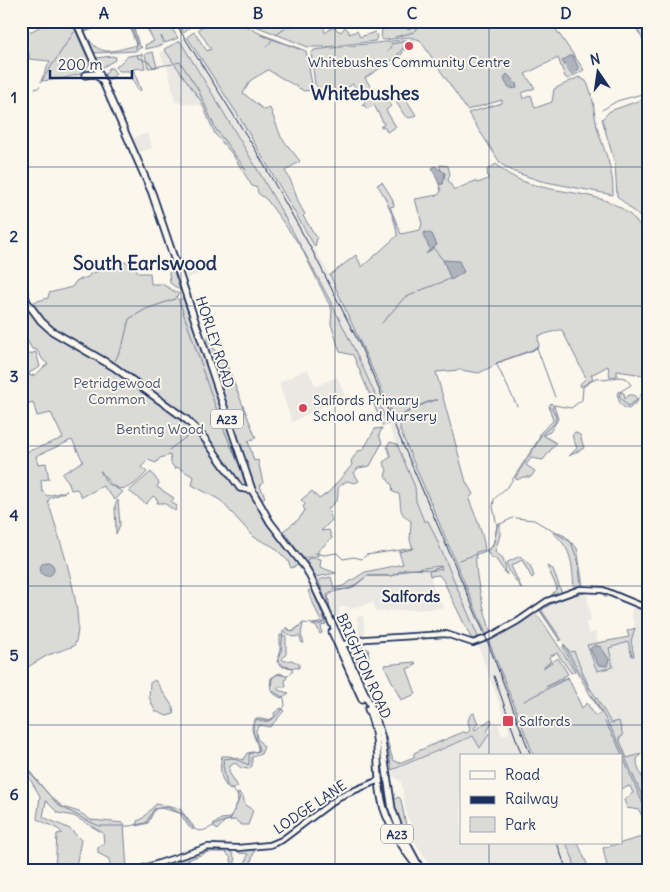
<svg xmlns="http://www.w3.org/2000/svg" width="670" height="892" font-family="Delius,sans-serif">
<rect width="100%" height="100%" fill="#fbf7ec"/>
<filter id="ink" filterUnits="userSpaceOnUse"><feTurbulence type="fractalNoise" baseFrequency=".02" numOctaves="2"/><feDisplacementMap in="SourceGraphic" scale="10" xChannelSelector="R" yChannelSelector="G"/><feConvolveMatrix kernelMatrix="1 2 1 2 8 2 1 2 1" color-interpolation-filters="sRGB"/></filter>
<g filter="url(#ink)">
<!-- built -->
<g fill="#eae8e2">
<path d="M 187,37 L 238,115 L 329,274 L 393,413 L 525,729 L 534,756 L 461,756 L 461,843 L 566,843 L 573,859 L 575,871 L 435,871 L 414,841 L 413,827 L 407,817 L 401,782 L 393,776 L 393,771 L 474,736 L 480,748 L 495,722 L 498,724 L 502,735 L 508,734 L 509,730 L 478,645 L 480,642 L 433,531 L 428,521 L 424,521 L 416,501 L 415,487 L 370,383 L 333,305 L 289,223 L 180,41 Z"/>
<path d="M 166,50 L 185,76 L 204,106 L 175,102 L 167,65 L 164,65 L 160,52 Z"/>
<path d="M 148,133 L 152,148 L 139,152 L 132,138 Z"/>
<path d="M 190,260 L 201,273 L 187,278 L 181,262 Z"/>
<path d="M 307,369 L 316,386 L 337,377 L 345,395 L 292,422 L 279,383 Z"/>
<path d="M 406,570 L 429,571 L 434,591 L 444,608 L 376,612 L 373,602 L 350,609 L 346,606 L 339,608 L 339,619 L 335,621 L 332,615 L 331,595 L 351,589 L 367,576 Z"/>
<path d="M 576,595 L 587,595 L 591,621 L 586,623 L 589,634 L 595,632 L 598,642 L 629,637 L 627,631 L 635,628 L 631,612 L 634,606 L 645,613 L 644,619 L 649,623 L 649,752 L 627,758 L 621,741 L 601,703 L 589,687 L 576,654 L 574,651 L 570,653 L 542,611 L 550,604 Z"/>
<path d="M 363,616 L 365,636 L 359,636 L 357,617 Z"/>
</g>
<!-- green -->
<g fill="#dadad7" stroke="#7a849a">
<path d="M 50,21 L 71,21 L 90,63 L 84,73 L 61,79 L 41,81 L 50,61 L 29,59 L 29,53 L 23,53 L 21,50 L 21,30 L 28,33 Z"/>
<path d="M 78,21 L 114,21 L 85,32 C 97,58 112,52 136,45 L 128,21 L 132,21 L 139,46 L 142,47 L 135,51 L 95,53 L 91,48 Z"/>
<path d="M 143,21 L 167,21 L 178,38 L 165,43 L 161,36 L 163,45 L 146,49 L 145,45 L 154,41 Z"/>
<path d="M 177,21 L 202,21 L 194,26 L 192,25 L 184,33 Z"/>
<path d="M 213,21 L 228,21 L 230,24 L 238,22 L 261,34 L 306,51 L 313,90 L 304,91 L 268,70 L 251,80 L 243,93 L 264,110 L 270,108 L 281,137 L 300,161 L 285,171 C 295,184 295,200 305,214 L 303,216 L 317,238 L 315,247 L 238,115 L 187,37 L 194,32 L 207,51 L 211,49 L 198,29 Z"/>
<path d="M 243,21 L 283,21 L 288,28 L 296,21 L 319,21 L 317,23 L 320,26 L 323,24 L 325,33 L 333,27 L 341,32 L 345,27 L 349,31 L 349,34 L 357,31 L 360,37 L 375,32 L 377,38 L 375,41 L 326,47 L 308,47 Z"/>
<path d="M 420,21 L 550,21 L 584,70 L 568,79 L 565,77 L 558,58 L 525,74 L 535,88 L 522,93 L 523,99 L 531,95 L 535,108 L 552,102 L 554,89 L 579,77 L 586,81 C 595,98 593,110 597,127 C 604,152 614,168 613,195 L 541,181 L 514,172 L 501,164 L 468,113 L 502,103 L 502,100 L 467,110 L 420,40 L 409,37 L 384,40 L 381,39 L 382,29 L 406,26 L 408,30 Z"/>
<path d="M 632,21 L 649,21 L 649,50 Z"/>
<path d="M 402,40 L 412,40 L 414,43 L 409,42 L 402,54 L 365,78 L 377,96 L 381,94 L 385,103 L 388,101 L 391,106 L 386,110 L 396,127 L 387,132 L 384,127 L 380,127 L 384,124 L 374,105 L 367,109 L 364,105 L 362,106 L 365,102 L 353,84 L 345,89 L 347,92 L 339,98 L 336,94 L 326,99 L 315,84 L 311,54 L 314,50 Z"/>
<path d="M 180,41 C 256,165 331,289 388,424 L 383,426 L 353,355 L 340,352 L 331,324 L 332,310 L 301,247 L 267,200 L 258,193 L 257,188 L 252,186 L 233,155 L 215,134 L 201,101 L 164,49 Z"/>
<path d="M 153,52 L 157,67 L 148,68 L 145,54 Z"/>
<path d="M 142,54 L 145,68 L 133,69 L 141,90 L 138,91 L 129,71 L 119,71 L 116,67 L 128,56 Z"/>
<path d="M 112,56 L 116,57 L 115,60 L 101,68 L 96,58 Z"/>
<path d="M 109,68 L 112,68 L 116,74 L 106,83 L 115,101 L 103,78 Z"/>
<path d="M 404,96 L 416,115 L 410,118 L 405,116 L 396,102 Z"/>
<path d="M 649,97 L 649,226 L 644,218 L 641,218 L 617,196 L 615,164 L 602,119 L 610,111 Z"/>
<path d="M 496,164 C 540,208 620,173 649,242 L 649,376 L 617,371 L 617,376 L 610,377 L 608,366 L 591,375 L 593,379 L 581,387 L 580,384 L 586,378 L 562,330 L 559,330 L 538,336 L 539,347 L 534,348 L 534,350 L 505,360 L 479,373 L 460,370 L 436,372 L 466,482 L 473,494 L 469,499 C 475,516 483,531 485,550 L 476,552 C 474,579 484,607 491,634 L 487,636 L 400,430 L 400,424 L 404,422 L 401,417 L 403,415 C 411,410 431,400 438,400 C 432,398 405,412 399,417 L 403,421 L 397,424 L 330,275 L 356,255 L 362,267 L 397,236 C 398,226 384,192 377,185 L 382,182 L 392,198 L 394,206 L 390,207 L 401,234 L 420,230 L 422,224 L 415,199 L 438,195 L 441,191 L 439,184 L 443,184 L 440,165 L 448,166 L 450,174 L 448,180 L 454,190 L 475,181 L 478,183 L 488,179 L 487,170 Z"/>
<path d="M 138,260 L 135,265 L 138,273 L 150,273 L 151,284 L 162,284 L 179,294 L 176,297 L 179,300 L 183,298 L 198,339 L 208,337 L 220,361 L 226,363 L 256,438 L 248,441 L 254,461 L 258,460 L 263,483 L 260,486 L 265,497 L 256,504 L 274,534 L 299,565 L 291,568 L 288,561 L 274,547 L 254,537 L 220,500 L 192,485 L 194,477 L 177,467 L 175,469 L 171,463 L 170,455 L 160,458 L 156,463 L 148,460 L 141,467 L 147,472 C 132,488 118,500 101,471 L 100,471 L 107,483 L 123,492 L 115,500 L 103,486 L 82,497 L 77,489 L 71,490 L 68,481 L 62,474 L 83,461 L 72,440 L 36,456 L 38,464 L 46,463 L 49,479 L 41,480 L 42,491 L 47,496 L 67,491 L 50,498 L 48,501 C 57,533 89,619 74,646 L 48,655 L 21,671 L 21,454 L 63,438 L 51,413 L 37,416 L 33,402 L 21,406 L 21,357 L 36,352 L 40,367 L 29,373 L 30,376 C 39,375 42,367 48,364 L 43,360 L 37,350 L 32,349 L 21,330 L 21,306 L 48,298 L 49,293 L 72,287 L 76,281 L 88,277 L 90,274 L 121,263 Z"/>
<path d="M 173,267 L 181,291 L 170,283 L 169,273 Z"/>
<path d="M 619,391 L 624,393 L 625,399 L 629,395 L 634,395 L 638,401 L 629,409 L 625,408 L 620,404 L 617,393 Z"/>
<path d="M 551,403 L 554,406 L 558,419 L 550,432 L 543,435 L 556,443 L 543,460 L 531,458 L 526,465 L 535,471 L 531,477 L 523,477 L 517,480 L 515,478 L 538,442 L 540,433 L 553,421 L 549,406 Z"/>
<path d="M 382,428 L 379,435 L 382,443 L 370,466 L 358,468 L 354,473 L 359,481 L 355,483 L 347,481 C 334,489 340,488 337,500 L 328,509 L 332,520 L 321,531 L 329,530 L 332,538 L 318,551 L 318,556 L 303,558 L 283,531 L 299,519 L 305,510 L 303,507 L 305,504 L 301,500 L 312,491 L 319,499 L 329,492 L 352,465 L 351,461 L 358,451 L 363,450 L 375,429 Z"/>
<path d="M 575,432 L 580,435 L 584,448 L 569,456 L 577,448 L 572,436 Z"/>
<path d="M 390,442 L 397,444 L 415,487 L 416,501 L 424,521 L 428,521 L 433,531 L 479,639 L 471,638 L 443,580 L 439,575 L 430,576 L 429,571 L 442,569 L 441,566 L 406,570 L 392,576 L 367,576 L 351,589 L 334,590 L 327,595 L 330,611 L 318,580 L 331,577 L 334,588 L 343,586 L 365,572 L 403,564 L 399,552 L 413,549 L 410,540 L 411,521 C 397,513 402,506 399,494 L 393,492 L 392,485 L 385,476 L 387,470 L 383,462 L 391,457 L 387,446 Z"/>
<path d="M 151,472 L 159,483 L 157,487 L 174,498 L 171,502 L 177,506 L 175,511 L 164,503 L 157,503 L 158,500 L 153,496 L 146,504 L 129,491 Z"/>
<path d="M 118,500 L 120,525 L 116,534 L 115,505 Z"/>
<path d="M 498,524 L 500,524 L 500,535 L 495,552 L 503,558 L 507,575 L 495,558 L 491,558 L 487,551 L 493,546 Z"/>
<path d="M 556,532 L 565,536 L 577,548 L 583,586 L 574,588 C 572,566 573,549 553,533 Z"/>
<path d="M 520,556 L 530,565 L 534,576 L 532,578 L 522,560 L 511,566 L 522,589 L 510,573 L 506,563 Z"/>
<path d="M 311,558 L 321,559 L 320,567 L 336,573 L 316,577 L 306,560 Z"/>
<path d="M 547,566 L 553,569 L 561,591 L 564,592 L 550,597 L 557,588 Z"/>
<path d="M 312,588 L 326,624 L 321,626 L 322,633 L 320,634 L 317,627 L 312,625 L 322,624 L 308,591 Z"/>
<path d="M 578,591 L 605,592 L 606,598 L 601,592 C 583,591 559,598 543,609 L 542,611 L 562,640 L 560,641 L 539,608 L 548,602 Z"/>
<path d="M 534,612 L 542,621 L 575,671 L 571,673 L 557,653 L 549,657 L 551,661 L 543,668 L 558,658 L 568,674 L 546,687 L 568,677 L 582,708 L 587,703 L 595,716 L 601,713 L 563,648 L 564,644 L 570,652 L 574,651 L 589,687 L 597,698 L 611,723 L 619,721 L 623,736 L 619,738 L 627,758 L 641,754 L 637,759 C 637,769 641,773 644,782 C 648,798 649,813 649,830 L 639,810 L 627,808 L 624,800 L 633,793 L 630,786 L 621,789 L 621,756 L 534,756 L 488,639 Z"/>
<path d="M 303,623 L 301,635 L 304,643 L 302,643 L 299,636 L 293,637 L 284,632 L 287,629 L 293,632 Z"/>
<path d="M 635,628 L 631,641 L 634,656 L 632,656 L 628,642 L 609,648 L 613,667 L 597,671 L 587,645 L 629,637 L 627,631 Z"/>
<path d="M 280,635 L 286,636 L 286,654 L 282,659 L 284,661 L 292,660 L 299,664 L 299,668 L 283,667 L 277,662 L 280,652 Z"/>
<path d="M 362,642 L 362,647 L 368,649 L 369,656 L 355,661 L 349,645 Z"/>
<path d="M 415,662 L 416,665 L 407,669 L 416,694 L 401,700 L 384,665 Z"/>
<path d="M 280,673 L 287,677 L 285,681 L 286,687 L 278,687 L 278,690 L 289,693 L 281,698 C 271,693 269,689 271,678 Z"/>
<path d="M 155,680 L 173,707 L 174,714 L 167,716 L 155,711 L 149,697 L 150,683 Z"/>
<path d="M 281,708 L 284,711 L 270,727 L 259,725 L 256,730 L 257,738 L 264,747 L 261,754 L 252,757 L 252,766 L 249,769 L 241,768 L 235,763 L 230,766 L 229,772 L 238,787 L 230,790 C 220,782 219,768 222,756 L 229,756 L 243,760 L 247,753 L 258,751 C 258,738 246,730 256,718 C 265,719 267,723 275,716 L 274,713 Z"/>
<path d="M 474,713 L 478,724 L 474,728 L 475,730 L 491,719 L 492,722 L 487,732 L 489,734 L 480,748 L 473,736 L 392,770 L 386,737 L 393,760 L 399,763 L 414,757 L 414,753 L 418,751 L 463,732 L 467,733 L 470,730 L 468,721 L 470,715 Z"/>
<path d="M 21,761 L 49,795 L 63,807 L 79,812 L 91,820 L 124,823 L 127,871 L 111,871 L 109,859 L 98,853 L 98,847 L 104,844 L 103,833 L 74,816 L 58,813 L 46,801 L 43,817 L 70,829 L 81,840 L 77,861 L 73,869 L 55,871 L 57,834 L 62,833 L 58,829 L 37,819 L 40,796 L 25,771 L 21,769 Z"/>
<path d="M 239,793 L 243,797 L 245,805 L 253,810 L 248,825 L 242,825 L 235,820 L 225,821 L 217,830 L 213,825 L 221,819 L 230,818 L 238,802 L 237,794 Z"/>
<path d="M 399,797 L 401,800 L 409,841 L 397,816 L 394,799 Z"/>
<path d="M 156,804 L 180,809 L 194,827 L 193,830 L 188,826 L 180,813 L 161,808 L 155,809 L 148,823 L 137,826 L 137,821 L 142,819 Z"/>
<path d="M 649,835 L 649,871 L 608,871 L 603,848 Z"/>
<path d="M 566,843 L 578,843 L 590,871 L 575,871 L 573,859 Z"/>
<path d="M 208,849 L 230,849 L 235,859 L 235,871 L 231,871 L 233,866 L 230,857 L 225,852 L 208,852 L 178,864 L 177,859 Z"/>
<path d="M 255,849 L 248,871 L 243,871 L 248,854 L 239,853 L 239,850 Z"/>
</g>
<!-- water -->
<g fill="#afb3bb" stroke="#747e96">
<path d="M 570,56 L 573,56 L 579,69 L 573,74 L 571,74 L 562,61 Z"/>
<path d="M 507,74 L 516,83 L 517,88 C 509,90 506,85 504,78 Z"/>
<path d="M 435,166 L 445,173 L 443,184 L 439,184 L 432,168 Z"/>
<path d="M 425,232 L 432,234 L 437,245 L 426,254 L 430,249 L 423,235 Z"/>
<path d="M 443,260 L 459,261 L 464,272 L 451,280 Z"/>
<circle cx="47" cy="569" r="7"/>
<path d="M 595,645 L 601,647 L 609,659 L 607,666 L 598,665 L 590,649 Z"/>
</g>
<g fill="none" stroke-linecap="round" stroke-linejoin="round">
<!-- stream -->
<g stroke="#747e96" stroke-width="1">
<path d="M 130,21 L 137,44 L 136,49"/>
<path d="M 83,26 L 87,31 L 111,21"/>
<path d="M 261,35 L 299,49"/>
<path d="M 276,35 L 286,28"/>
<path d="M 395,37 L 414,32 L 423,21"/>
<path d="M 391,44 L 408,41 L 397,56"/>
<path d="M 266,47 L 272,40"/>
<path d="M 388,51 L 391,46"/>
<path d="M 137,55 L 138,58 L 149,62 L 153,67 L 173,64"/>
<path d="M 176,63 L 180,62 L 198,89 L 215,128 L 246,170"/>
<path d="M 41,82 L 74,32"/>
<path d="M 35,89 L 40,87"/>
<path d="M 21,93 L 29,91"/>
<path d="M 602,110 L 617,101 L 649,92"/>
<path d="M 434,249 L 443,260"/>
<path d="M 419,291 L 450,279"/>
<path d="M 179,301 L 194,343"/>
<path d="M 382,323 L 404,298 L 416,293"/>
<path d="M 67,337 L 112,362 L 186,416"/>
<path d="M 194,344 L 202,366"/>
<path d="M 115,361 L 123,344 L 129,319 L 146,309 L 175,299"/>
<path d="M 202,369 L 219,416"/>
<path d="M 517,406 L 496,363 L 537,348 L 555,397"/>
<path d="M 219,418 L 242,472"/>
<path d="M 191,420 L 199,428"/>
<path d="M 169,450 L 194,431"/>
<path d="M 242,474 L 245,484"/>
<path d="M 516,518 L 534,520 L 571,542 L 578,561 L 581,585"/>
<path d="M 498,525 L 513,518"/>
<path d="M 315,553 L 324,555 L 337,553 L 343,559 L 354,557 L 362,559 L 366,555 L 414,548"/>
<path d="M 459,560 L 486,551 L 493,545 L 497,526 L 493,507 L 494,499 L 509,485 L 542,434 L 555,423 L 556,417 L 552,408 L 554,405 L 571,408 L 582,400 L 583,387 L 597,377 L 604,380 L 619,377 L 626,378 L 631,385 L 621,391 L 619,396 L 628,406 L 636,401 L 644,391 L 649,390"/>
<path d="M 540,611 L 560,640"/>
<path d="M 331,613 L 328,596 L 334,592 L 351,588 L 367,576 L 391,576 L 405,569 L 431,570 L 441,567"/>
<path d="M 21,624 C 25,610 23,598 23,583 L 26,582 L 23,574"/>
<path d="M 21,630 L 24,646 L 21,652"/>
<path d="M 564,645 L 590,690"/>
<path d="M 592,695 L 618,741 L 649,812"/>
<path d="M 524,701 L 568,678"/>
<path d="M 605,722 L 616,741 L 649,818"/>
<path d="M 21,763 L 58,805 L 84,819 L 99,826 L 129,826 L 146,823 L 154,809 L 167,807 L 184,815 C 199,846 210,822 230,820 L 240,797 L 227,785 L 223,766 L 224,759 L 232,758 L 249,765 L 249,754 L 259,751 C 259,739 247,731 257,719 C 271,726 276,715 285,706 L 284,698 L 271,690 L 272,678 L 277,674 L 288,676 L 293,671 L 291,667 L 284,666 L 278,661 L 281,652 L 283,631 L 287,627 L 292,632 L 303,623 L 313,624 L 325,622"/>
</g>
<!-- tertiary casing -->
<g stroke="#1b2f5e" stroke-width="8">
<g id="tertiary">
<path d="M 341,645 L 366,639 L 446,634 L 473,643 L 489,637 L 518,621 L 547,601 L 580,589 L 603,590 L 649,609"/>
<path d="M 135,871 L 208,847 L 238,848 L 270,845 L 282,840 L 339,797 L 379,780"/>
</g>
</g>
<!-- primary casing -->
<g stroke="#1b2f5e" stroke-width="9">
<g id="primary">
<path d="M 76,21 L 152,193 L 252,490 L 270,522 L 307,570 L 374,713 L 381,735 L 392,809 L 401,833 L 421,870"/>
<path d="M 85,75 L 94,74 L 100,78"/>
<path d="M 21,283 L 27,302 L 41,321 L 52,331 L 114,367 L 187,420 L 205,439 L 240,488 L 252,490"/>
<path d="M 332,632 L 362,699"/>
<path d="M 368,709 C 382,740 375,770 382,801 C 385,819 405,853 417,866"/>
</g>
</g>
<!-- tertiary -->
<use href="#tertiary" stroke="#fbf7ec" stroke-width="4.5"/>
<!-- primary -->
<use href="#primary" stroke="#fbf7ec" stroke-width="5.5"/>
<!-- rail -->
<g stroke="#1b2f5e" stroke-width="1">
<path d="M 174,21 L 255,149 L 313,252 L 359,343 L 485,635 L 531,756"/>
<path d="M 494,676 L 522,756"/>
<path d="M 557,843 L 567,871"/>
</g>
</g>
</g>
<!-- grid -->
<path fill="none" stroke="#1b2f5e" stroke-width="1" stroke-opacity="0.55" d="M 181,21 L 181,871M 335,21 L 335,871M 489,21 L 489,756M 21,167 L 649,167M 21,306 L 649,306M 21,446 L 649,446M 21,586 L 649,586M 21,725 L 649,725M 489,843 L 489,871"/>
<!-- markers -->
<g fill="#d1495b" stroke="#fbf7ec" stroke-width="2">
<circle cx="409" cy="46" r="5"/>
<circle cx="303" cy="408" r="5"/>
<rect x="502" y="715" width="12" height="12" rx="2.5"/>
</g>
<g text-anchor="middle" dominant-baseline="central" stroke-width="4" stroke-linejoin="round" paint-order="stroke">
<!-- shield labels -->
<g fill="#fbf7ec" stroke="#5e6b89" stroke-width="1">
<rect x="211" y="409.5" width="32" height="19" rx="4"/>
<rect x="381" y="824.5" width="32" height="19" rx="4"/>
</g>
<g font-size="12" font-weight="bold" fill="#1b2f5e">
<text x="227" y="419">A23</text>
<text x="397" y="834">A23</text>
</g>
<!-- poi labels -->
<g font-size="14" fill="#1b2f5e" stroke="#fbf7ec" text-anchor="start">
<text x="409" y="62" text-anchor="middle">Whitebushes Community Centre</text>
<text x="313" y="400">Salfords Primary<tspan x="313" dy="16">School and Nursery</tspan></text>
<text x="519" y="721">Salfords</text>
</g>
<!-- street labels -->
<g font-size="14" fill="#1b2f5e" stroke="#fbf7ec">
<text transform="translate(215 342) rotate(72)">HORLEY ROAD</text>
<text transform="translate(364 666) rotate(66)">BRIGHTON ROAD</text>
<text transform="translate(310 807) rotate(-34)">LODGE LANE</text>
</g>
<!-- park labels -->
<g font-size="14" fill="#415176" stroke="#fbf7ec">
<text x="117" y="383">Petridgewood<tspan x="117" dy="16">Common</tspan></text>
<text x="160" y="429">Benting Wood</text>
</g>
<!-- quarter labels -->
<g font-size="16" font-weight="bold" fill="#1b2f5e" stroke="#fbf7ec">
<text x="411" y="596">Salfords</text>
</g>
<!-- district labels -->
<g font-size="19" font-weight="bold" fill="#1b2f5e" stroke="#fbf7ec">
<text x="365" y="93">Whitebushes</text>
<text x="145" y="263">South Earlswood</text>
</g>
</g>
<!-- margin -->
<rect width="670" height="892" fill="none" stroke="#fbf7ec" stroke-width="55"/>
<!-- legend -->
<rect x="460" y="754" width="162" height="90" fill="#fbf7ec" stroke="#a1a7b3"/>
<rect x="470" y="771" width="25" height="8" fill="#fbf7ec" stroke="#a1a7b3"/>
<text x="505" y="780" font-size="15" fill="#1b2f5e">Road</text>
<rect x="470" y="796" width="25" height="8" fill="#1b2f5e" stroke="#a1a7b3"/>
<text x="505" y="804" font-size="15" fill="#1b2f5e">Railway</text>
<rect x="470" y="817" width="25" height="15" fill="#dadad7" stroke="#a1a7b3"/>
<text x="505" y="830" font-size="15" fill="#1b2f5e">Park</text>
<!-- north arrow -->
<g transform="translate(598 72) rotate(347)" stroke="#fbf7ec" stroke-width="4" paint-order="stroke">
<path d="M0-4L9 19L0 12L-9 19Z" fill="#1b2f5e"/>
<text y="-8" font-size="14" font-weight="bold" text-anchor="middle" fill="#1b2f5e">N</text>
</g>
<!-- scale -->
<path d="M50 70v8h82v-8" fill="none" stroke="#1b2f5e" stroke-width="2.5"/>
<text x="58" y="70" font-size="15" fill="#1b2f5e" stroke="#fbf7ec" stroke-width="4" paint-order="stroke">200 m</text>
<rect x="28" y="28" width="614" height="836" fill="none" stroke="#1b2f5e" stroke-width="2"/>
<g font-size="16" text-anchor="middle" font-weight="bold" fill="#1b2f5e">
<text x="104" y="19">A</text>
<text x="258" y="19">B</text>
<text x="412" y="19">C</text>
<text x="566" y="19">D</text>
<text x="14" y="103">1</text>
<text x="14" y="242">2</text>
<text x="14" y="382">3</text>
<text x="14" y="521">4</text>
<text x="14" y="661">5</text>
<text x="14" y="800">6</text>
</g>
</svg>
